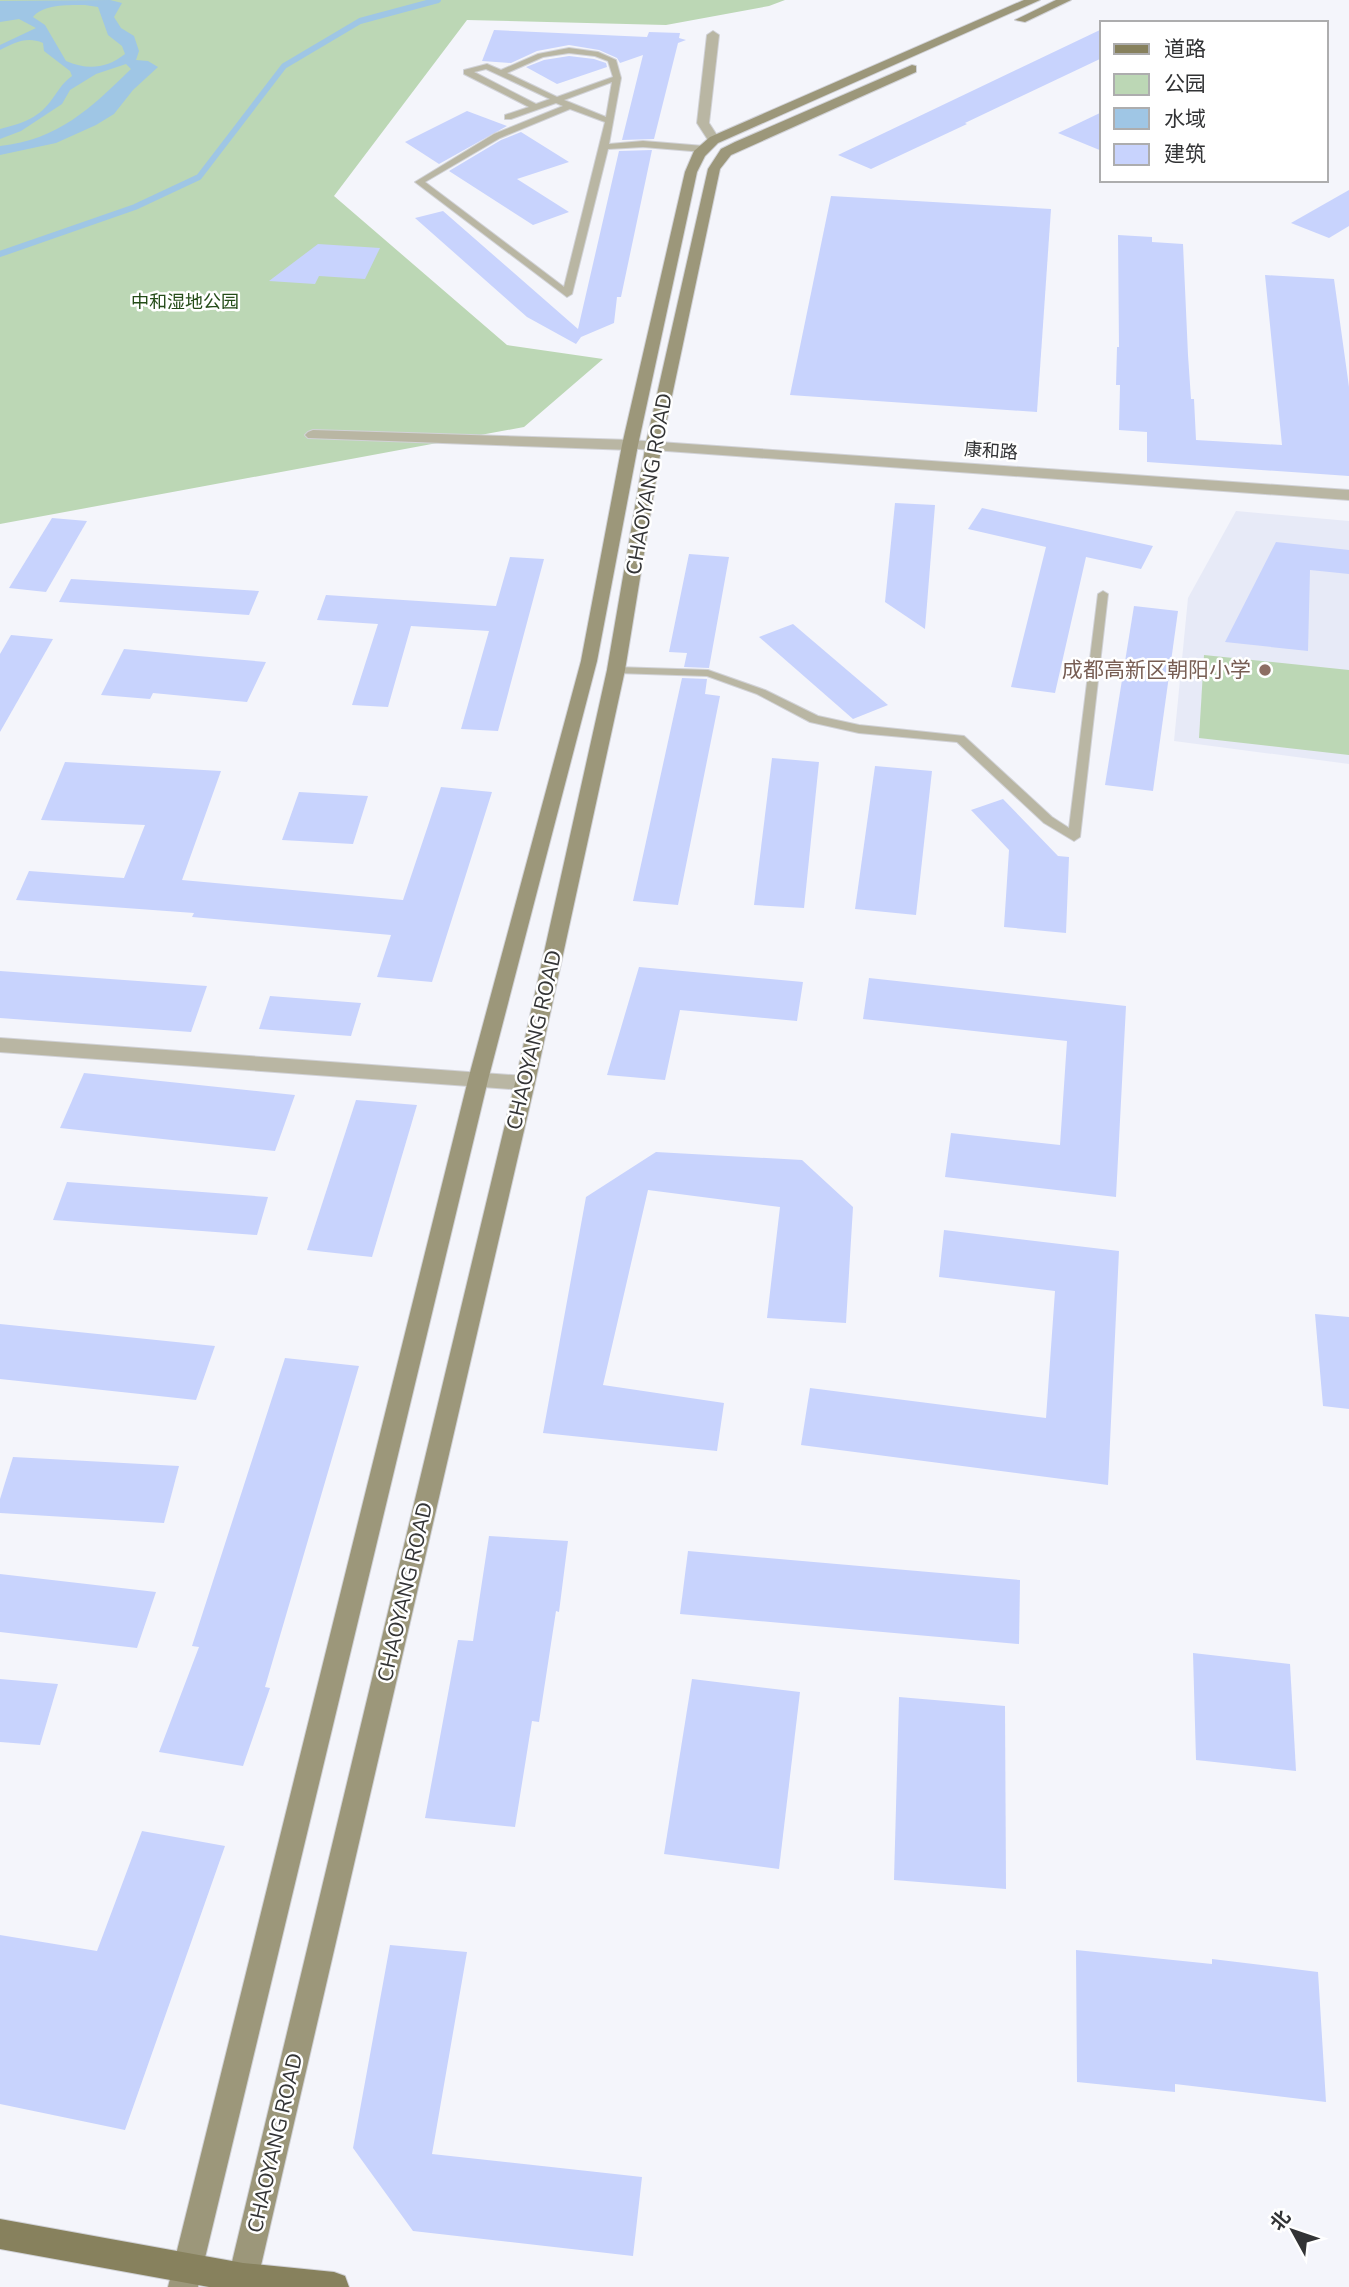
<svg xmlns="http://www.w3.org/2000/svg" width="1349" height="2287" font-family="'Nunito Sans','Noto Sans SC',sans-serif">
<rect width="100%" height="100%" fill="#f4f5fb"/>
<!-- built -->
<path fill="#e7eaf7" d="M 1236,511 L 1349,521 L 1349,764 L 1174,741 L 1188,598 Z"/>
<!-- green -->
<g fill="#bcd7b5">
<path d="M 0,0 L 785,0 L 769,6 L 666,25 L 467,20 L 334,196 L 507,345 L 603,359 L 524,427 L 0,524 Z"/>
<path d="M 1204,655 L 1349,670 L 1349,755 L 1199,738 Z"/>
</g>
<!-- water -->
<path fill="#9fc6e5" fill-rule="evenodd" d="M 110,0 L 122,3 L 114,17 L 121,28 L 134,36 L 139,51 L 136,60 L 148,61 L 158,67 L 133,90 L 114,114 L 96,125 L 56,143 L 0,155 L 0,146 C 58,140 91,108 131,69 L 126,64 L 96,74 L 70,90 L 62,104 L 21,131 L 0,139 L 0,129 C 20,124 37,119 50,102 C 58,92 61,84 72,76 L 70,71 L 44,51 L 43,43 C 26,36 15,43 0,50 L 0,45 L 36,28 L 19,19 L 0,22 L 0,1 ZM 85,5 L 98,7 L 108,35 L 122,46 L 125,54 C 106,69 87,70 66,61 L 45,25 L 33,17 C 43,4 69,5 85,5 Z"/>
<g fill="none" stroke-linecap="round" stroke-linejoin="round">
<!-- stream -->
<path stroke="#9fc6e5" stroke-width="6" d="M 0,254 L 135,207 L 199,177 L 284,66 L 360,21 L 438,0"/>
</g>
<!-- building -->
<g fill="#c8d3fd">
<path d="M 1102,29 L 1102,58 L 965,123 L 967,124 L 871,169 L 838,155 Z"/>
<path d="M 494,30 L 647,37 L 649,32 L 680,33 L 679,38 L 686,40 L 678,43 L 654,139 L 622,140 L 643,55 L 620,63 L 617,58 L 599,50 L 569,45 L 537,51 L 511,63 L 482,61 Z"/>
<path d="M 569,56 L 594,59 L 606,63 L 607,67 L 557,84 L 526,67 L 544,60 Z"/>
<path d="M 467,111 L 507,126 L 439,164 L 405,142 Z"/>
<path d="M 1102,112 L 1102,151 L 1058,133 Z"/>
<path d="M 521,132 L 569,162 L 517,179 L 569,212 L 533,225 L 449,171 L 501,140 Z"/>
<path d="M 652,150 L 621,297 L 617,297 L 614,323 L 581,337 L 576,344 L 527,317 L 415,218 L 443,211 L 578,329 L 619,151 Z"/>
<path d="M 1349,190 L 1349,226 L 1329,238 L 1291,223 Z"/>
<path d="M 831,196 L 1051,209 L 1037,412 L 790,395 Z"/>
<path d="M 1118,235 L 1152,237 L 1152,242 L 1183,244 L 1188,355 L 1191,399 L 1194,399 L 1196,440 L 1282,445 L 1265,275 L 1334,279 L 1349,387 L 1349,476 L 1147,462 L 1147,432 L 1119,430 L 1120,385 L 1116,385 L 1117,347 L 1119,347 Z"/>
<path d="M 318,244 L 380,248 L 365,279 L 319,276 L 315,284 L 269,281 Z"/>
<path d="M 895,503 L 935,505 L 925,629 L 885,602 Z"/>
<path d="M 982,508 L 1153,546 L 1141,569 L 1086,557 L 1055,693 L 1011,687 L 1046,547 L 968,529 Z"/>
<path d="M 52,518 L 87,521 L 46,592 L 9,588 Z"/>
<path d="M 1276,542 L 1349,550 L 1349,574 L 1310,570 L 1308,651 L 1225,642 Z"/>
<path d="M 689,554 L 729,557 L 709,668 L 684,667 L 687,653 L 669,652 Z"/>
<path d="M 510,557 L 544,559 L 498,731 L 461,729 L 489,631 L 411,626 L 388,707 L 352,705 L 378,624 L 317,620 L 326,595 L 496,606 Z"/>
<path d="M 71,579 L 259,591 L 249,615 L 59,602 Z"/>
<path d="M 1134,606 L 1178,611 L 1153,791 L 1105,785 Z"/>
<path d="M 793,624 L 888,705 L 853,719 L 759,637 Z"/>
<path d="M 11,635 L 53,639 L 0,732 L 0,654 Z"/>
<path d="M 124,649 L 198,656 L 266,662 L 247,702 L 153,693 L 150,699 L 101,695 Z"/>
<path d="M 682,678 L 707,679 L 705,694 L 720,696 L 678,905 L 633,901 Z"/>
<path d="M 772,758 L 819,762 L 804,908 L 754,905 Z"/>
<path d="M 65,762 L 221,771 L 182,880 L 403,900 L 441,787 L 492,792 L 432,982 L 377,977 L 391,935 L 192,917 L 194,913 L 16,900 L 29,871 L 124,878 L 145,825 L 41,820 Z"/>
<path d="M 875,766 L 932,771 L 916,915 L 855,909 Z"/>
<path d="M 299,792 L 368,796 L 353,844 L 282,840 Z"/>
<path d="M 1003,799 L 1058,856 L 1069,857 L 1066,933 L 1004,927 L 1009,850 L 971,810 Z"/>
<path d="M 639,967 L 803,982 L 797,1021 L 680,1010 L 665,1080 L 607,1075 Z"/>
<path d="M 0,971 L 207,986 L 191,1032 L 0,1018 Z"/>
<path d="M 869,978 L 1126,1006 L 1116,1197 L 945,1177 L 951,1133 L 1060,1145 L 1067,1041 L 863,1019 Z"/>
<path d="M 270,996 L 361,1003 L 351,1036 L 259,1029 Z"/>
<path d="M 84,1073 L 295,1095 L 275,1151 L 60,1128 Z"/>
<path d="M 356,1100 L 417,1105 L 372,1257 L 307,1250 Z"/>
<path d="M 656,1152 L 802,1160 L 853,1207 L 846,1323 L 767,1318 L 780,1207 L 648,1190 L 603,1385 L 724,1403 L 717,1451 L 543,1433 L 586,1197 Z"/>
<path d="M 67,1182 L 268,1197 L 257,1235 L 53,1220 Z"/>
<path d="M 944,1230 L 1119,1251 L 1108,1485 L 801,1445 L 810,1388 L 1046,1418 L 1055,1291 L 939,1277 Z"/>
<path d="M 1315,1314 L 1349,1317 L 1349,1409 L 1323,1406 Z"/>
<path d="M 0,1324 L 215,1346 L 196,1400 L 0,1379 Z"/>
<path d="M 285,1358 L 359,1366 L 265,1687 L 270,1688 L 243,1766 L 159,1752 L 199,1647 L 192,1646 Z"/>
<path d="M 13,1457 L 179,1466 L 164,1523 L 0,1513 L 0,1499 Z"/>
<path d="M 489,1536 L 568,1541 L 559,1612 L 556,1611 L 539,1722 L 532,1721 L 515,1827 L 425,1818 L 458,1640 L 473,1641 Z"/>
<path d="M 688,1551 L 1020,1580 L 1019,1644 L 680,1614 Z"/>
<path d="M 0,1574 L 156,1592 L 137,1648 L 0,1632 Z"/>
<path d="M 1193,1653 L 1290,1664 L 1296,1771 L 1196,1760 Z"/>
<path d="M 0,1679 L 58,1684 L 40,1745 L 0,1742 Z"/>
<path d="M 692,1679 L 800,1692 L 779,1869 L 664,1854 Z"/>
<path d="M 899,1697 L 1005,1706 L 1006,1889 L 894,1880 Z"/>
<path d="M 142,1831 L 225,1846 L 125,2130 L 0,2104 L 0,1935 L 97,1951 Z"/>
<path d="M 390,1945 L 467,1952 L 432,2154 L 642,2177 L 633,2256 L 413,2231 L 353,2148 Z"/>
<path d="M 1076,1950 L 1212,1964 L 1212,1959 L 1318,1972 L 1326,2102 L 1175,2084 L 1175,2092 L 1077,2082 Z"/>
</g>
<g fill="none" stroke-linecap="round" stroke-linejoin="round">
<!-- service casing -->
<g stroke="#d1d2d7" stroke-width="2">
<g id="service">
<path d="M 569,48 L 598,52 L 616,60 L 621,78 L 609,144 L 643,141 L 704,146 L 708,149 L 704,152 L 643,147 L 608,149 L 572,294 L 567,297 L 415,182 L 494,134 L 563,106 L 556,103 L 511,119 L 505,119 L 505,115 L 529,107 L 464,74 L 464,70 L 487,64 L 501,70 L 538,54 ZM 569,53 L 595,56 L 608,61 L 613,77 L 557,97 L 507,73 L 543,57 ZM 486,69 L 550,99 L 536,104 L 474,72 ZM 612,82 L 606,117 L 564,100 ZM 570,109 L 605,122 L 564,287 L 425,182 L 500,138 Z"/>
<path d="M 1103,591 L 1108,594 L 1080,837 L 1074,841 L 1044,823 L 957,742 L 859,733 L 810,722 L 757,694 L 707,676 L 616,673 L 610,670 L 616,667 L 708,670 L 765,690 L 818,716 L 859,725 L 964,736 L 1052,817 L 1069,828 L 1098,594 Z"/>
</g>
</g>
<!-- minor casing -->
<g stroke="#d1d2d7" stroke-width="2">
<g id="minor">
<path d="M 713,31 L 719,35 L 709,123 L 720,140 L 714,144 L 710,143 L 697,123 L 707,35 Z"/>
<path d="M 313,430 L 630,440 L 638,445 L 630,450 L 308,438 L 305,435 L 308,432 Z"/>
<path d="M 0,1038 L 525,1076 L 532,1078 L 535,1083 L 532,1088 L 525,1090 L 0,1052 Z"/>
</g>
</g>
<!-- tertiary casing -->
<g stroke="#d1d2d7" stroke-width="2">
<path id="tertiary" d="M 630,440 L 1349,490 L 1349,500 L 625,448 L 622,445 Z"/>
</g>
<!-- secondary casing -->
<g stroke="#d1d2d7" stroke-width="2">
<g id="secondary">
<path d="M 1024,0 L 1040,0 L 718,143 L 705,156 L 697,172 L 638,445 L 597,661 L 488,1080 L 198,2287 L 168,2287 L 468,1080 L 581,661 L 622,445 L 685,172 L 694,151 L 710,137 Z"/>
<path d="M 1056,0 L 1071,0 L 1025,22 L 1015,20 Z"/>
<path d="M 912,65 L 916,66 L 916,72 L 731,155 L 720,169 L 662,443 L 625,670 L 535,1083 L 256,2287 L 226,2287 L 515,1083 L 607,670 L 646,443 L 708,169 L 721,149 L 735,142 Z"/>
</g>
</g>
<!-- primary casing -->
<g stroke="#d1d2d7" stroke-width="2">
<path id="primary" d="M 0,2219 L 243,2263 L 334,2272 L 345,2276 L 349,2287 L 209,2287 L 0,2249 Z"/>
</g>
<!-- service -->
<use href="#service" fill="#b9b6a3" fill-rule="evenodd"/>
<!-- minor -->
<use href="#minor" fill="#b9b6a3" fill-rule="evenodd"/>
<!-- tertiary -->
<use href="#tertiary" fill="#b9b6a3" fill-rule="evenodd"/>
<!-- secondary -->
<use href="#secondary" fill="#9c977a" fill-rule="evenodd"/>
<!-- primary -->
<use href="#primary" fill="#87815d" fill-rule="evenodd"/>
</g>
<!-- markers -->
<circle fill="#8d6e63" stroke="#fff" stroke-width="2.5" cx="1265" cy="670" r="7"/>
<g text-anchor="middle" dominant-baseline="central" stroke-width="5" stroke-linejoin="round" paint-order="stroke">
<!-- far-park labels -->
<g font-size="18" fill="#254c19" stroke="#fff">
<text x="185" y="302">中和湿地公园</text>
</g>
<!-- far-street labels -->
<g font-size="18" fill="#323335" stroke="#fff">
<text transform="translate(991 451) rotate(4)">康和路</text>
</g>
<!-- street labels -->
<g font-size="21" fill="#323335" stroke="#fff">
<text transform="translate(649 484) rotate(-80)">CHAOYANG ROAD</text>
<text transform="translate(534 1040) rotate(-77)">CHAOYANG ROAD</text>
<text transform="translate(405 1592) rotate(-77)">CHAOYANG ROAD</text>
<text transform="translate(275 2143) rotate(-77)">CHAOYANG ROAD</text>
</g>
<!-- education labels -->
<g font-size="21" fill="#785e54" stroke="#fff" text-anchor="end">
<text x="1251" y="670">成都高新区朝阳小学</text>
</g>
</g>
<!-- legend -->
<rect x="1100" y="21" width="228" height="161" fill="#ffffff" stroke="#adadae" stroke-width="2"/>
<rect x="1114" y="44" width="35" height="10" fill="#87815d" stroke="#adadae" stroke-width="2"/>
<text x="1164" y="56" font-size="21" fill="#323335">道路</text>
<rect x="1114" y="74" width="35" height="21" fill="#bcd7b5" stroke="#adadae" stroke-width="2"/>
<text x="1164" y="91" font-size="21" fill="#323335">公园</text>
<rect x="1114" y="108" width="35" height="21" fill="#9fc6e5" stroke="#adadae" stroke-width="2"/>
<text x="1164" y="126" font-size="21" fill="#323335">水域</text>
<rect x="1114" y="144" width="35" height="21" fill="#c8d3fd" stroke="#adadae" stroke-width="2"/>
<text x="1164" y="161" font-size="21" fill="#323335">建筑</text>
<!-- north arrow -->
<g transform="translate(1293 2231) rotate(310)" stroke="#ffffff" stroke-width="5" paint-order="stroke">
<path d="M0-5L12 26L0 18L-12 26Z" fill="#323335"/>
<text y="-10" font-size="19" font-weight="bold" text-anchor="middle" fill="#323335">北</text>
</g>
</svg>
